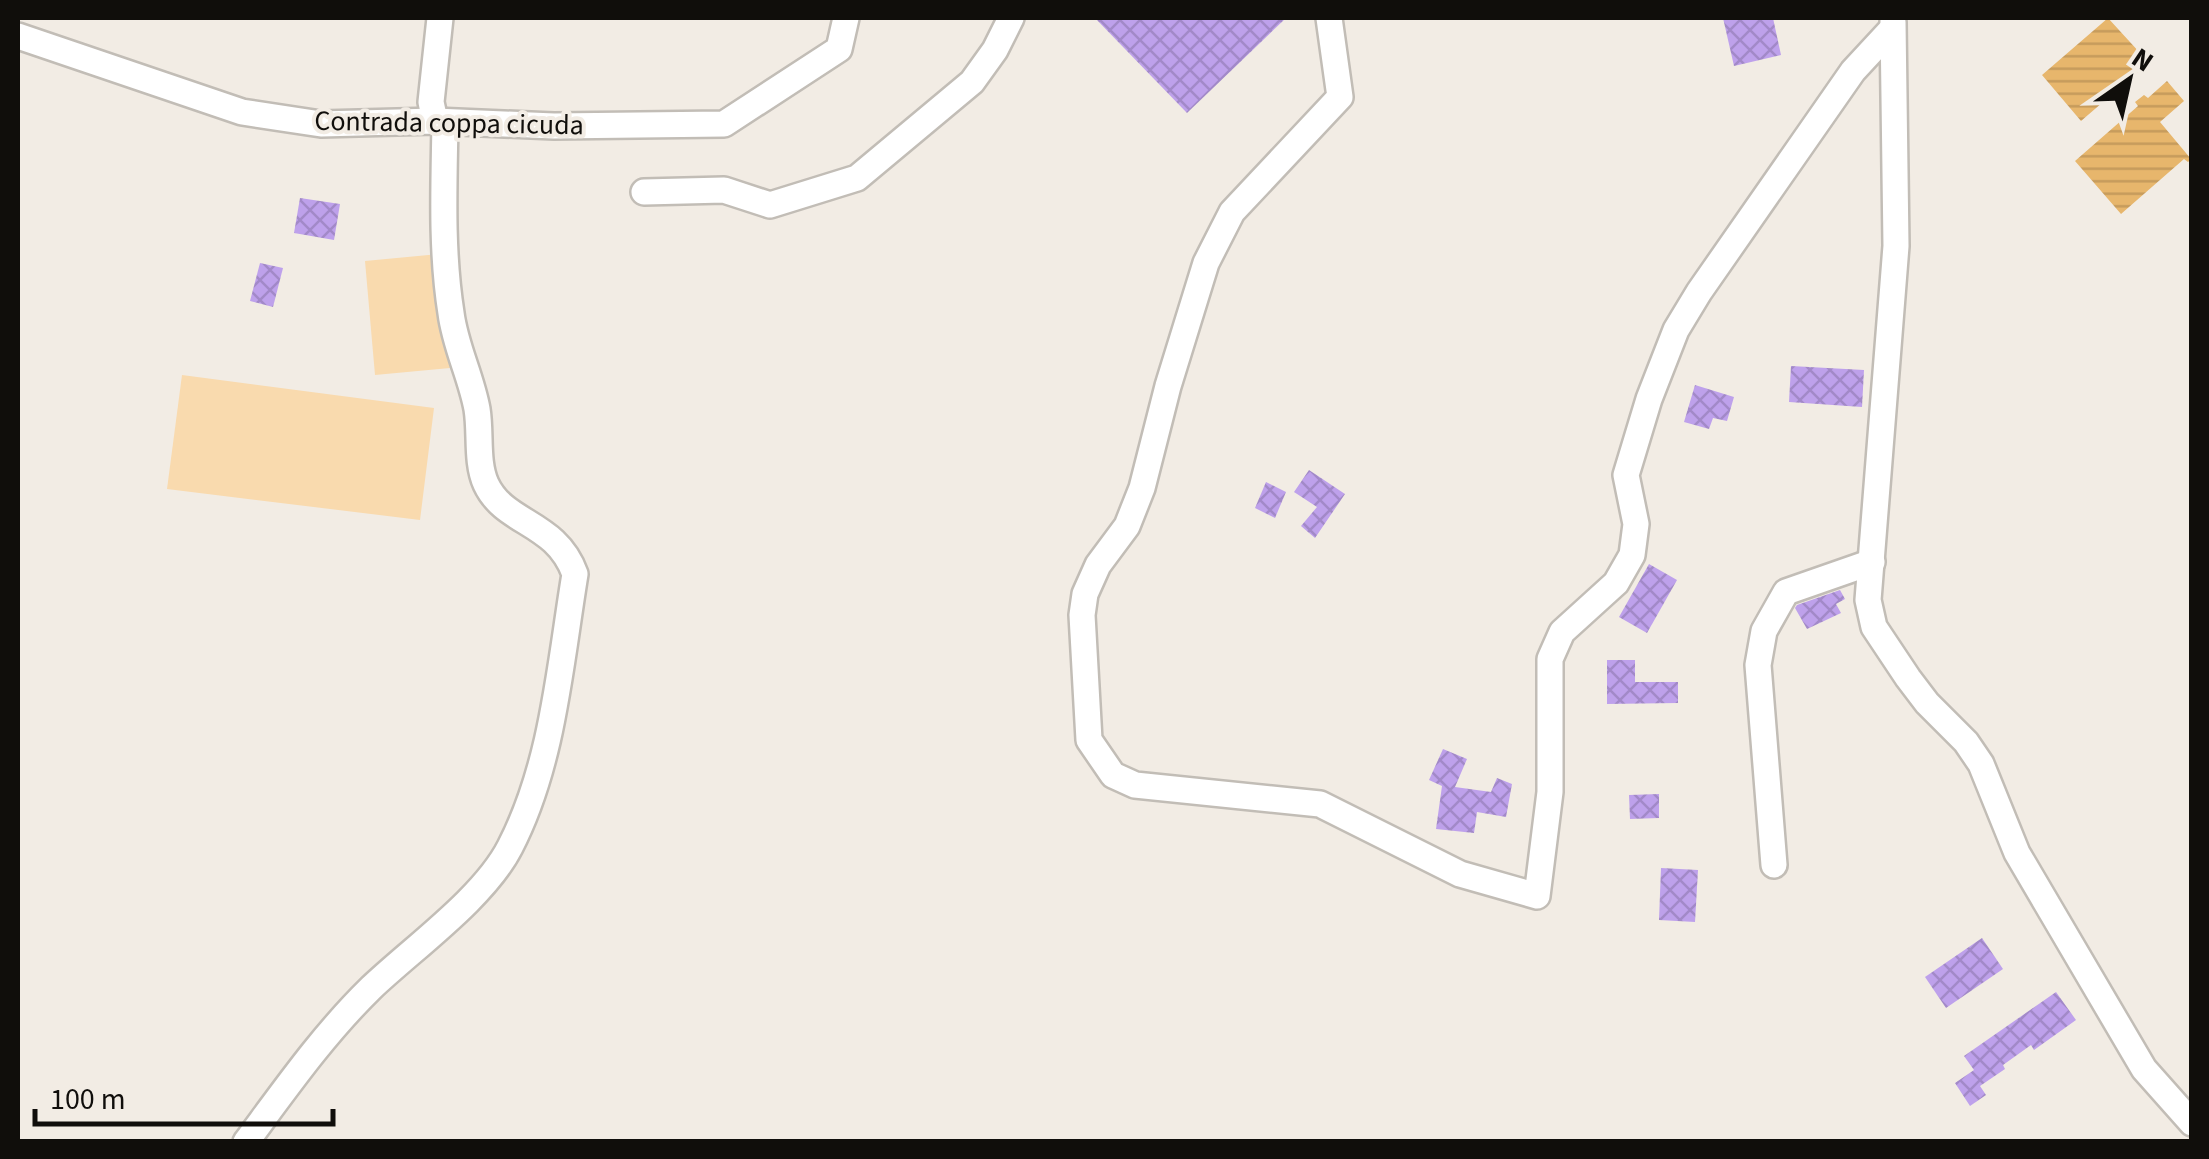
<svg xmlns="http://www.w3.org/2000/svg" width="2209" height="1159" font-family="'Source Sans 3',sans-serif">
<defs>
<pattern id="water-rules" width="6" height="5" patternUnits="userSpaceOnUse" patternTransform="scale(2.5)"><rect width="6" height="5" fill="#e7b66c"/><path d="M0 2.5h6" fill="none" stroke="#c59b5c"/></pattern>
<pattern id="building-cross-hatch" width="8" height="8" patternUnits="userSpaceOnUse" patternTransform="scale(2.5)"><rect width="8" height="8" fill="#bea1eb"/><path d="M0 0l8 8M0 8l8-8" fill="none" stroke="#a289c8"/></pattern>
</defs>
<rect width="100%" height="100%" fill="#f2ece4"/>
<!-- pitch -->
<g fill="#f9daae">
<path d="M 439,254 L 450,368 L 375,375 L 365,261 Z"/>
<path d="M 182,375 L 434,408 L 420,520 L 167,489 Z"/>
</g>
<!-- water -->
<g fill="url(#water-rules)">
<path d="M 2108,18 L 2151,65 L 2146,65 L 2081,121 L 2042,75 Z"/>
<path d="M 2167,81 L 2184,101 L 2160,122 L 2191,159 L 2188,162 L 2184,159 L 2121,214 L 2075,161 L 2138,106 L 2135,102 L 2144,95 L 2148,98 Z"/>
</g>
<!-- building -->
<g fill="url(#building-cross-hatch)">
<path d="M 1095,18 L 1286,18 L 1187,113 Z"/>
<path d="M 1723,18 L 1773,18 L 1781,55 L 1734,66 Z"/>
<path d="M 300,198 L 340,204 L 334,240 L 294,233 Z"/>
<path d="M 260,263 L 283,268 L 273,307 L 250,301 Z"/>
<path d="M 1791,366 L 1864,370 L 1862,407 L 1789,402 Z"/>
<path d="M 1695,385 L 1734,397 L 1727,421 L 1713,418 L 1709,429 L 1684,422 Z"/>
<path d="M 1309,470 L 1345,494 L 1315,538 L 1301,526 L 1317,507 L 1294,492 Z"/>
<path d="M 1266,482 L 1286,492 L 1275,518 L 1255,508 Z"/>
<path d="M 1649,564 L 1677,580 L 1647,633 L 1619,617 Z"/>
<path d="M 1840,590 L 1845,599 L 1836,604 L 1841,613 L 1807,629 L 1795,608 L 1797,605 Z"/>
<path d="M 1607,660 L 1635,660 L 1635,682 L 1678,682 L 1678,703 L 1607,704 Z"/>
<path d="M 1443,749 L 1467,759 L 1455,787 L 1491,792 L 1497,778 L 1512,784 L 1506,817 L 1477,812 L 1474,833 L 1436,829 L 1442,786 L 1429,780 Z"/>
<path d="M 1659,794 L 1659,818 L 1630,819 L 1629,795 Z"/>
<path d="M 1661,868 L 1698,870 L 1695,922 L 1659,920 Z"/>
<path d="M 1982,938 L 2003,969 L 1946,1008 L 1925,977 Z"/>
<path d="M 2056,992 L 2076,1020 L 2034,1050 L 2031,1045 L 2003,1065 L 2005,1069 L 1980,1086 L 1986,1095 L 1970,1106 L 1955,1083 L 1974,1070 L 1964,1056 Z"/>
</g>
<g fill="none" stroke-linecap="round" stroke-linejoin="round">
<!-- minor casing -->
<g stroke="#c2bdb6" stroke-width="30">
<g id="minor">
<path d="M 1329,18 L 1340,97 L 1232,212 L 1206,263 L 1168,386 L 1142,488 L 1127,526 L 1098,565 L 1085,594 L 1082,615 L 1089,740 L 1113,775 L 1135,785 L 1320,804 L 1460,874 L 1537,896 L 1550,792 L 1550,659 L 1562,632 L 1616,583 L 1632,555 L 1636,524 L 1626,475 L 1649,399 L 1676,330 L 1699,292 L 1853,71 L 1891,30"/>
<path d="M 1893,22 L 1896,246 L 1868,600 L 1874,627 L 1908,678 L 1927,703 L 1966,742 L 1981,764 L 2017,853 L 2144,1069 L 2192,1123"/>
<path d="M 18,36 L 242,112 L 321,124 L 435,121 L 554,126 L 724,124 L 839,49 L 846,18"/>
<path d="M 435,121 L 431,102 L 440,18"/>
<path d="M 644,192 L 724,190 L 770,205 L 857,178 L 972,82 L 995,50 L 1011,18"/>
<path d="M 1774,865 L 1758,665 L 1764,631 L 1786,592 L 1872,562"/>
<path d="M 246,1142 C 286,1088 323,1035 371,988 C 413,948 484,898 510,847 C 553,764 560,665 575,574 C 556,521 505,525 486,484 C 476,462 481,433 477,409 C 471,376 455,346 451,313 C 441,250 444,185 445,122"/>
</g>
</g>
<!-- minor -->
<use href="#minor" stroke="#fff" stroke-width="25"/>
</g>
<g text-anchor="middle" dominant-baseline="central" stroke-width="8" stroke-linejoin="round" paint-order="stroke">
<!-- street labels -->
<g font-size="28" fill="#100e0b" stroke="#f2ece4">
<text transform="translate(449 123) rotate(1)">Contrada coppa cicuda</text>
</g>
</g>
<!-- border -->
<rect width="2209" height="1159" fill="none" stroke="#100e0b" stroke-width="40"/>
<!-- north arrow -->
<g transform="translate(2129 80) rotate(34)" stroke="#f2ece4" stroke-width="8" paint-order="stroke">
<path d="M0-8L18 38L0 25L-18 38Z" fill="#100e0b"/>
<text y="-15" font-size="28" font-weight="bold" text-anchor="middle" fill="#100e0b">N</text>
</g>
<!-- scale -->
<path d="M35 1109v15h298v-15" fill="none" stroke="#100e0b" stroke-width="5"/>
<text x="50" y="1109" font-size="30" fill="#100e0b" stroke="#f2ece4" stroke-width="8" paint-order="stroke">100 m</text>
</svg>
